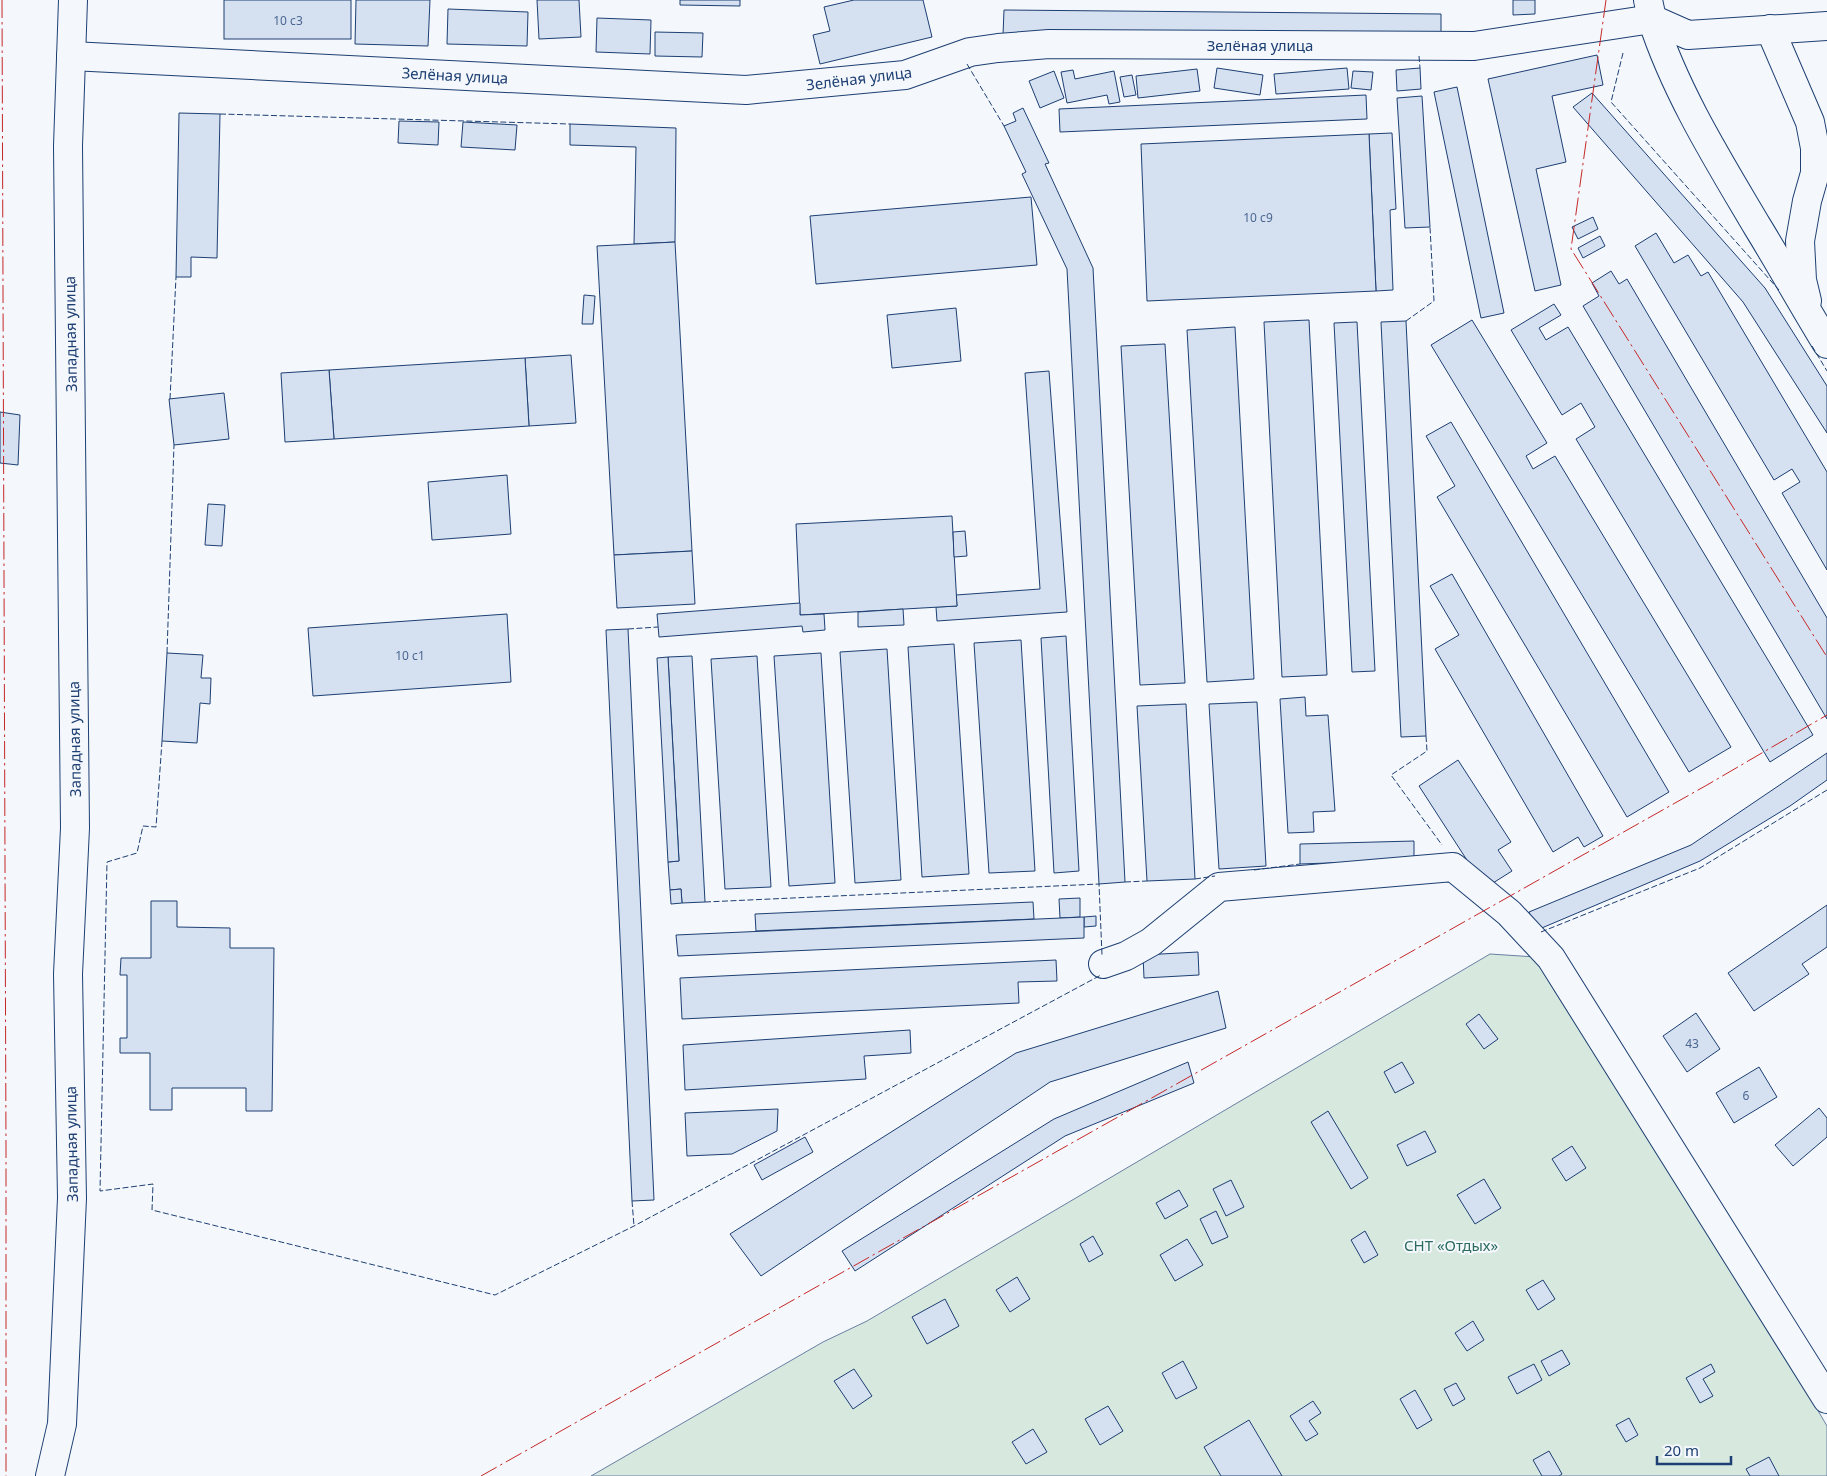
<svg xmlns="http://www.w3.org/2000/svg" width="1827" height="1476" font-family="'Noto Sans',sans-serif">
<rect width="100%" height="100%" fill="#f4f7fb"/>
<!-- green -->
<path fill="#d7e8df" stroke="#687fa3" d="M 1490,954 L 1551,958 L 1827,1426 L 1827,1476 L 591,1476 L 823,1342 L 867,1321 Z"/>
<!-- building -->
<g fill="#d5e0f0" stroke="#1d3f73">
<rect x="224" y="0" width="127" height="39"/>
<path d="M 356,0 L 430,0 L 428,46 L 355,44 Z"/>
<path d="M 537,0 L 579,0 L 581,37 L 539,39 Z"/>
<path d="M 680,0 L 740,0 L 740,6 L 680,5 Z"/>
<path d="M 854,0 L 923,0 L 932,37 L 820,64 L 813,35 L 830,31 L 824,7 Z"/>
<path d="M 1513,0 L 1535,0 L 1535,14 L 1513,15 Z"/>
<path d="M 448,9 L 528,12 L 527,46 L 447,44 Z"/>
<path d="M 1004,10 L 1441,14 L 1441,39 L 1003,35 Z"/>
<path d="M 597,18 L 651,20 L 650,54 L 596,52 Z"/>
<path d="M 655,32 L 703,33 L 702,57 L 655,56 Z"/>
<path d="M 1597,55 L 1603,85 L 1552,96 L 1566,162 L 1536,169 L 1561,285 L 1535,291 L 1488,79 Z"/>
<path d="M 1217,68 L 1263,75 L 1260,95 L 1214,88 Z"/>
<path d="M 1347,68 L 1349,89 L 1276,94 L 1274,74 Z"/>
<path d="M 1420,68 L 1421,89 L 1397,91 L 1396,70 Z"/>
<path d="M 1197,69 L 1200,91 L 1138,98 L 1136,76 Z"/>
<path d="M 1073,70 L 1075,79 L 1114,71 L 1120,102 L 1109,104 L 1107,95 L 1067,103 L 1061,72 Z"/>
<path d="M 1054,71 L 1064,98 L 1040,108 L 1029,81 Z"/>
<path d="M 1353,71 L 1373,72 L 1371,90 L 1351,88 Z"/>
<path d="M 1132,75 L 1136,95 L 1124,97 L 1120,77 Z"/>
<path d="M 1457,87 L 1504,313 L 1481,318 L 1434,92 Z"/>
<path d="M 1592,93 L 1765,288 L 1827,386 L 1827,433 L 1743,302 L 1573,107 Z"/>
<path d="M 1366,95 L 1367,119 L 1060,132 L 1059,109 Z"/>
<path d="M 1422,96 L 1430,227 L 1405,228 L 1397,98 Z"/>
<path d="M 1023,108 L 1049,163 L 1045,164 L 1093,268 L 1125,882 L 1099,884 L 1067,269 L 1022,174 L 1026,172 L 1004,126 L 1016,121 L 1013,113 Z"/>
<path d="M 179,113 L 220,114 L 217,258 L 191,257 L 191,277 L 176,277 Z"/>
<path d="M 399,121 L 439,122 L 438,145 L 398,143 Z"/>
<path d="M 463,122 L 517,125 L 515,150 L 461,147 Z"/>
<path d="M 570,124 L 676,128 L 675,242 L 634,244 L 636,147 L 570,145 Z"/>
<path d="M 1392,133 L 1396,209 L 1390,210 L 1393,290 L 1376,291 L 1369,134 Z"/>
<path d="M 1369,134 L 1376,291 L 1147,301 L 1141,144 Z"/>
<path d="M 1031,197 L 1037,265 L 816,284 L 810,216 Z"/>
<path d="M 1593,217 L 1598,229 L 1578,239 L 1572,227 Z"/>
<path d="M 1656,233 L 1674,263 L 1688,255 L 1701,276 L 1708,272 L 1827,472 L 1827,570 L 1782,493 L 1800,482 L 1792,469 L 1774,480 L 1635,246 Z"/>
<path d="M 1600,236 L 1605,246 L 1583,258 L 1578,248 Z"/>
<path d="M 675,242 L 692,551 L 614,555 L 597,246 Z"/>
<path d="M 1611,271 L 1619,284 L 1627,279 L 1827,618 L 1827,719 L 1583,306 L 1599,296 L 1592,283 Z"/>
<path d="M 584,295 L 595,296 L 593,324 L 582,324 Z"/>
<path d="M 1554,304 L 1561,315 L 1539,328 L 1546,340 L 1568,327 L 1813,735 L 1770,762 L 1576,439 L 1595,427 L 1581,403 L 1562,415 L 1511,330 Z"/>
<path d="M 956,308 L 961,361 L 892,368 L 887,315 Z"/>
<path d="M 1309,320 L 1327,675 L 1282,677 L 1264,322 Z"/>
<path d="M 1472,320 L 1547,443 L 1526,456 L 1533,469 L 1555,456 L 1731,747 L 1689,772 L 1431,345 Z"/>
<path d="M 1406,321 L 1426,736 L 1401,737 L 1381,322 Z"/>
<path d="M 1357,322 L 1375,671 L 1352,672 L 1334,323 Z"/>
<path d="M 1235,327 L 1254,679 L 1207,682 L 1187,330 Z"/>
<path d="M 1165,344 L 1185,683 L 1140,685 L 1121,346 Z"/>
<path d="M 571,355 L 576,423 L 529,426 L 525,358 Z"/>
<path d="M 525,358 L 529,426 L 334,439 L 329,370 Z"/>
<path d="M 329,370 L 334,439 L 285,442 L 281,373 Z"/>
<path d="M 1049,371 L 1067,612 L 937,621 L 936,607 L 957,606 L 956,595 L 1040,589 L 1025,373 Z"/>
<path d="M 224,393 L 229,439 L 174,445 L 169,399 Z"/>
<path d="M 0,412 L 20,415 L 18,465 L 0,463 Z"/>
<path d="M 1451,422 L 1669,792 L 1627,817 L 1437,497 L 1455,486 L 1426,436 Z"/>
<path d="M 507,475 L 511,534 L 432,540 L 428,482 Z"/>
<path d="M 208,504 L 225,505 L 222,546 L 205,545 Z"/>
<path d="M 952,516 L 957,606 L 800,615 L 796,524 Z"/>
<path d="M 965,531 L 967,556 L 954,557 L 953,532 Z"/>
<path d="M 692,551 L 695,604 L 617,608 L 614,555 Z"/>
<path d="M 1452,574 L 1603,836 L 1584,847 L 1578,837 L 1553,852 L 1435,649 L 1459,635 L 1430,586 Z"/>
<path d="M 800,603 L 800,615 L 824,614 L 825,630 L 803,632 L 802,626 L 659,637 L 657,614 Z"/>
<path d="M 903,609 L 904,625 L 858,627 L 858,612 Z"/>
<path d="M 507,614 L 511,682 L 313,696 L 308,628 Z"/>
<path d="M 628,629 L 654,1200 L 632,1201 L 606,630 Z"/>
<path d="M 1066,636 L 1079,871 L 1054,873 L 1041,638 Z"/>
<path d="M 1021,640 L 1035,871 L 989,873 L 974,643 Z"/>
<path d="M 954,644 L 969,874 L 922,877 L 908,647 Z"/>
<path d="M 887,649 L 901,880 L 855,883 L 840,652 Z"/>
<path d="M 167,653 L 203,655 L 201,678 L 211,678 L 210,704 L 200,703 L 197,743 L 162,741 Z"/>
<path d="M 821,653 L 835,883 L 789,886 L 774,656 Z"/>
<path d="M 692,656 L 705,902 L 682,903 L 681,889 L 670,890 L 668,862 L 679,861 L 668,657 Z"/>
<path d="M 757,656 L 771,887 L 725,889 L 711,659 Z"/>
<path d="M 668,657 L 679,861 L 668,862 L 657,658 Z"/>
<path d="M 1305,697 L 1306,716 L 1328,715 L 1335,811 L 1313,812 L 1314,832 L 1288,833 L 1280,699 Z"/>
<path d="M 1257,702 L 1266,866 L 1219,869 L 1209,704 Z"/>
<path d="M 1186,704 L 1195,879 L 1147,881 L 1137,706 Z"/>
<path d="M 1827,753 L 1827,780 L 1790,806 L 1700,861 L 1537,930 L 1529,912 L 1691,845 Z"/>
<path d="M 1458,760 L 1511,842 L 1498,850 L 1512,871 L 1485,888 L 1419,786 Z"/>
<path d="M 1414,841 L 1414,860 L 1300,864 L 1300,844 Z"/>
<path d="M 681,889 L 682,903 L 671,904 L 670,890 Z"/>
<path d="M 1080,898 L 1080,917 L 1060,918 L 1059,899 Z"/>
<path d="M 151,901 L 177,901 L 177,927 L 230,928 L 230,948 L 274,948 L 272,1111 L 246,1111 L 246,1088 L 172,1088 L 172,1110 L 150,1110 L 150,1053 L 120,1053 L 120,1038 L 127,1038 L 127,975 L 120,975 L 121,958 L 151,958 Z"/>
<path d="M 1033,902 L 1034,919 L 756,931 L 755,914 Z"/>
<path d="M 1827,905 L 1827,947 L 1802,964 L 1809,974 L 1754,1011 L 1728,973 Z"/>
<path d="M 1096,916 L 1096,926 L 1084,927 L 1084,917 Z"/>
<path d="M 1084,917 L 1084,938 L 678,956 L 676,935 Z"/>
<path d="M 1198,952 L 1199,975 L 1144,978 L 1143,955 Z"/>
<path d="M 1056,960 L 1057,981 L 1018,982 L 1019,1003 L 682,1019 L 680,978 Z"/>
<path d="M 1218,991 L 1226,1028 L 1050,1082 L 761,1276 L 730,1234 L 1016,1053 Z"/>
<path d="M 1696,1013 L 1720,1049 L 1687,1072 L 1663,1036 Z"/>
<path d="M 1479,1014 L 1498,1039 L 1484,1049 L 1466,1024 Z"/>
<path d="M 910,1030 L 911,1053 L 864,1056 L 866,1079 L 685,1090 L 683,1045 Z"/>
<path d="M 1188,1062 L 1194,1083 L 1065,1136 L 855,1271 L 842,1251 L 1054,1119 Z"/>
<path d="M 1402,1062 L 1414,1083 L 1395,1093 L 1384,1072 Z"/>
<path d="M 1759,1067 L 1777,1097 L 1734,1123 L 1716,1093 Z"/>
<path d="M 1819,1108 L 1827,1118 L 1827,1137 L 1793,1166 L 1775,1145 Z"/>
<path d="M 778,1109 L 777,1131 L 732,1154 L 687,1156 L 685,1113 Z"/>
<path d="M 1328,1111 L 1368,1178 L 1351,1189 L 1311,1122 Z"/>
<path d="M 1425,1131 L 1436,1152 L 1407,1166 L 1397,1145 Z"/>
<path d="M 805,1137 L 813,1152 L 762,1180 L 754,1165 Z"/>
<path d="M 1572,1146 L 1586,1168 L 1566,1181 L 1552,1159 Z"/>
<path d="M 1484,1179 L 1501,1208 L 1475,1224 L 1457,1195 Z"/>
<path d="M 1231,1180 L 1244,1207 L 1226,1216 L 1213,1189 Z"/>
<path d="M 1179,1190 L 1188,1206 L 1165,1219 L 1156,1203 Z"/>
<path d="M 1216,1211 L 1228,1237 L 1212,1244 L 1200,1219 Z"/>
<path d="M 1365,1231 L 1378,1255 L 1364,1263 L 1351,1240 Z"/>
<path d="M 1093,1236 L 1103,1254 L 1089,1262 L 1080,1244 Z"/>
<path d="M 1187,1239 L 1203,1265 L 1175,1281 L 1160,1255 Z"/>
<path d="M 1017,1277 L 1030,1299 L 1010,1312 L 996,1290 Z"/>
<path d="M 1543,1280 L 1555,1299 L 1538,1310 L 1526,1290 Z"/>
<path d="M 945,1299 L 959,1326 L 927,1344 L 912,1317 Z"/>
<path d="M 1473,1321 L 1484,1340 L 1467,1351 L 1455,1333 Z"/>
<path d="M 1562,1350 L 1570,1364 L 1549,1376 L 1541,1361 Z"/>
<path d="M 1183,1361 L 1197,1388 L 1176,1399 L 1162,1373 Z"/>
<path d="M 1534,1364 L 1542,1380 L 1517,1394 L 1508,1377 Z"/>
<path d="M 1711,1364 L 1715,1372 L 1703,1379 L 1713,1396 L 1700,1403 L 1686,1378 Z"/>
<path d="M 854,1369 L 872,1396 L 853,1409 L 834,1381 Z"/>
<path d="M 1456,1383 L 1465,1399 L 1453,1406 L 1444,1389 Z"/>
<path d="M 1415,1390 L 1432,1420 L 1417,1429 L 1400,1399 Z"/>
<path d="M 1313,1401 L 1321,1413 L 1309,1421 L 1318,1434 L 1306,1441 L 1290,1416 Z"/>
<path d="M 1108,1406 L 1123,1431 L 1100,1445 L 1085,1419 Z"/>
<path d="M 1629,1418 L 1638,1435 L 1626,1442 L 1616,1425 Z"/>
<path d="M 1249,1420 L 1282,1476 L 1221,1476 L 1204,1447 Z"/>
<path d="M 1033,1429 L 1047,1452 L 1026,1464 L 1012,1442 Z"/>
<path d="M 1549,1451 L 1562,1474 L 1559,1476 L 1542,1476 L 1533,1460 Z"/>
<path d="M 1769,1457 L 1779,1476 L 1750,1476 L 1746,1469 Z"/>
</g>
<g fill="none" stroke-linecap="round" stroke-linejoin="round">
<!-- minor casing -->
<g stroke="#1d3f73" stroke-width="30">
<g id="minor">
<path d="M 1652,19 C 1676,93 1718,160 1757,226 C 1781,265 1803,305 1827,344"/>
<path d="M 1652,19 L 1688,35 L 1827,26"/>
<path d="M 1770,29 L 1810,122 L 1815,148 L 1815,173 L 1807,201 L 1800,241 L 1802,280 L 1807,301"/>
<path d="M 71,56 L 746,90 L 905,75 L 970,52 L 998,48 L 1049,44 L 1474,46 L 1652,19 L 1648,0"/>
<path d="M 1103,964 L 1126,956 L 1151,942 L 1219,887 L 1453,867 L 1509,913 L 1551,958 L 1827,1399"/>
<path d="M 50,1476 L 62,1424 L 72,1198 L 68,974 L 75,828 L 68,146 L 73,0"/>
</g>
</g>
<!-- minor -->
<use href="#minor" stroke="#f4f7fb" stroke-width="28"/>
<!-- fence -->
<g stroke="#1d3f73" stroke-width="1" stroke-dasharray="6 2.5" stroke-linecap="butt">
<path d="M 1623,53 L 1611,102 L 1779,290"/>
<path d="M 1419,56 L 1420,68"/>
<path d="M 967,64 L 1004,126"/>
<path d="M 220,114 L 570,124"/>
<path d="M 1406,321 L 1434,301 L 1430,227"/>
<path d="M 1812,346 L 1827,371"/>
<path d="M 170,399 L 176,277"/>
<path d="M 628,629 L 658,627"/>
<path d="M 167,653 L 174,445"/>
<path d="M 1426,736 L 1427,751 L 1391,775 L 1442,845"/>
<path d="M 162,741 L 156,827 L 143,826 L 137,853 L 107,862 L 100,1191 L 153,1184 L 152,1210 L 495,1295 L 634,1226 L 1101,975"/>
<path d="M 1254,870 L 1300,864"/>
<path d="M 1195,879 L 1215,876"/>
<path d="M 1125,882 L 1147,881"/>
<path d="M 705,902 L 1099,884 L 1102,955"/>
<path d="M 1541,932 L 1700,868 L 1827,790"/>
<path d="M 632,1201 L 634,1226"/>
</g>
<!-- power -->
<g stroke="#c62828" stroke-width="1" stroke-dasharray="18 4 2.5 4" stroke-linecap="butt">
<path d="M 2,0 L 6,1149 L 6,1476"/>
<path d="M 1606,0 L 1571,249 L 1827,657"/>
<path d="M 481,1476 L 1707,785 L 1827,715"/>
</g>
</g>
<g text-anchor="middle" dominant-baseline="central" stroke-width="4" stroke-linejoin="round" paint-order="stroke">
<!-- number labels -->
<g font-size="12" fill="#4b6792">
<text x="288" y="20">10 с3</text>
<text x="1258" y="217">10 с9</text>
<text x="410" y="655">10 с1</text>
<text x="1692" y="1043">43</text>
<text x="1746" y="1095">6</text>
</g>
<!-- street labels -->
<g font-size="15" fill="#1d3f73" stroke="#f4f7fb">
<text x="1260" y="45">Зелёная улица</text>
<text transform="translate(455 75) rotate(3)">Зелёная улица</text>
<text transform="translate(859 78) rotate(-7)">Зелёная улица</text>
<text transform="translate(70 334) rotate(-91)">Западная улица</text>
<text transform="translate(74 739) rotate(-91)">Западная улица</text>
<text transform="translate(71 1144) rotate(-91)">Западная улица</text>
</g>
<!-- park labels -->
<g font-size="15" fill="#2c6c60" stroke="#f4f7fb">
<text x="1451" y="1245">СНТ «Отдых»</text>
</g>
</g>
<!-- scale -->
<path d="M1657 1456v8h74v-8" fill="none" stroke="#1d3f73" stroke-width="2.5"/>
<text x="1664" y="1456" font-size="15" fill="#1d3f73" stroke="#f4f7fb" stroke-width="4" paint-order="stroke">20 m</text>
</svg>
